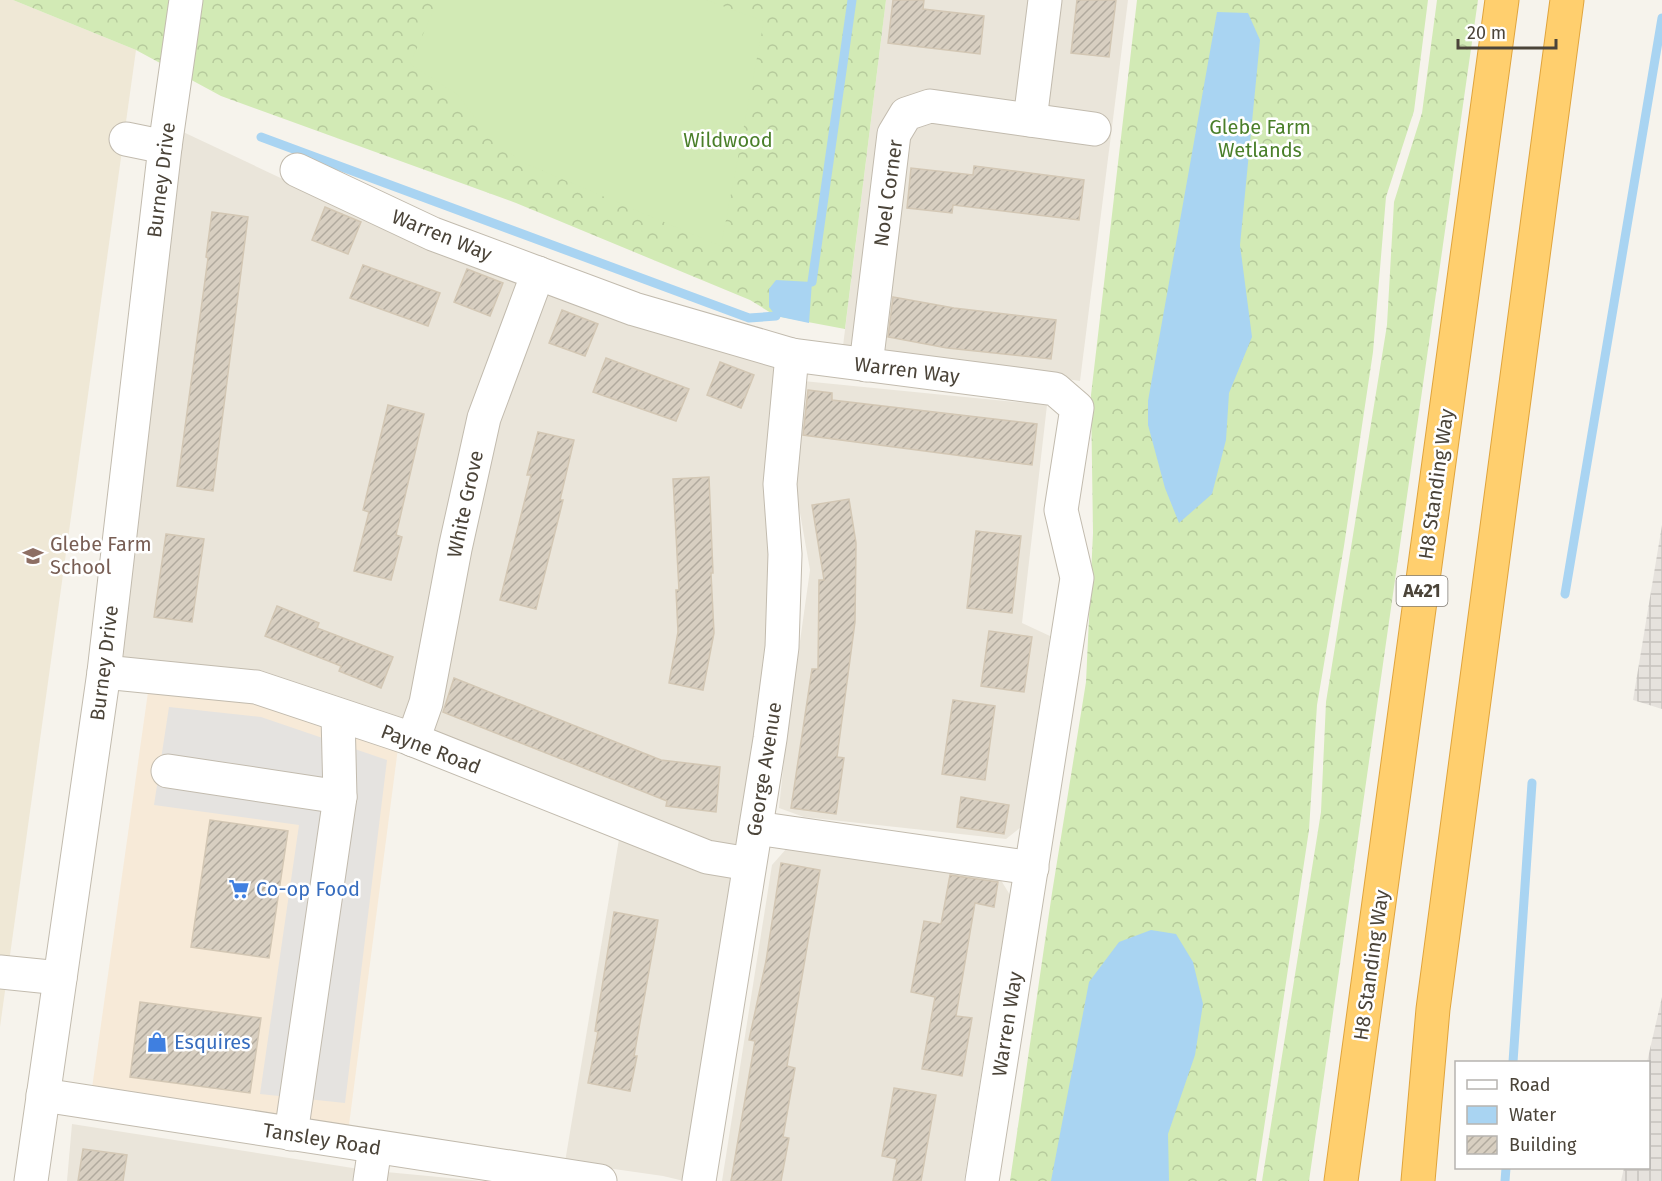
<svg xmlns="http://www.w3.org/2000/svg" width="1662" height="1181" font-family="'Fira Sans',sans-serif">
<defs>
<pattern id="industrial-grid" width="8" height="8" patternUnits="userSpaceOnUse" patternTransform="scale(1.5)"><rect width="8" height="8" fill="#e6e2dd"/><path d="M0 4h8M4 0v8" fill="none" stroke="#c7c3be"/></pattern>
<pattern id="forest-crowns" width="20" height="18" patternUnits="userSpaceOnUse" patternTransform="scale(1.5)"><rect width="20" height="18" fill="#d2eab5"/><path d="M2 6a3 3 0 1 1 6 0M12 15a3 3 0 1 1 6 0" fill="none" stroke="#b6ca9c"/></pattern>
<pattern id="building-hatch" width="6" height="6" patternUnits="userSpaceOnUse" patternTransform="scale(1.5)"><rect width="6" height="6" fill="#d8cfc1"/><path d="M-1 1l2-2M0 6l6-6M5 7l2-2" fill="none" stroke="#b1aa9e"/></pattern>
</defs>
<rect width="100%" height="100%" fill="#f6f3ec"/>
<!-- residential -->
<g fill="#eae5da">
<path d="M 886,0 L 1128,0 L 1080,381 L 843,346 Z"/>
<path d="M 181,131 L 423,245 L 781,362 L 771,647 L 742,845 L 709,841 L 119,658 Z"/>
<path d="M 803,381 L 1047,405 L 1022,623 L 1050,636 L 1021,827 L 1006,839 L 804,817 L 779,808 L 786,741 L 810,570 L 793,473 Z"/>
<path d="M 620,833 L 737,875 L 684,1181 L 663,1176 L 565,1162 Z"/>
<path d="M 787,848 L 999,877 L 1010,895 L 964,1181 L 722,1181 L 772,865 Z"/>
<path d="M 72,1124 L 359,1169 L 358,1181 L 67,1181 Z"/>
<path d="M 386,1172 L 481,1181 L 385,1181 Z"/>
</g>
<!-- commercial -->
<path fill="#f7ead8" d="M 149,685 L 258,698 L 398,748 L 349,1125 L 92,1088 Z"/>
<!-- industrial -->
<g fill="url(#industrial-grid)">
<path d="M 1662,525 L 1662,709 L 1633,700 Z"/>
<path d="M 1662,997 L 1662,1181 L 1621,1181 L 1624,1168 L 1648,1168 L 1647,1062 Z"/>
</g>
<!-- education -->
<path fill="#efe8d6" d="M 0,0 L 13,0 L 136,50 L 0,1027 Z"/>
<!-- forest -->
<g fill="url(#forest-crowns)">
<path d="M 13,0 L 886,0 L 845,329 L 776,316 L 750,300 L 516,203 L 221,96 L 136,50 Z"/>
<path d="M 1137,0 L 1428,0 L 1414,111 L 1386,197 L 1373,352 L 1344,546 L 1317,705 L 1309,830 L 1256,1181 L 1010,1181 L 1052,893 L 1086,682 L 1093,533 L 1091,395 Z"/>
<path d="M 1437,0 L 1478,0 L 1309,1181 L 1262,1181 L 1321,812 L 1326,702 L 1387,325 L 1394,202 L 1422,113 Z"/>
</g>
<!-- pitch -->
<path fill="#d2eab5" d="M 438,0 L 706,0 L 764,21 L 721,246 L 524,163 L 506,150 L 479,123 L 458,95 L 410,64 Z"/>
<!-- parking -->
<path fill="#e5e3e0" d="M 169,707 L 261,717 L 387,760 L 345,1103 L 260,1094 L 299,825 L 154,805 Z"/>
<!-- water -->
<g fill="#a9d4f2">
<path d="M 1217,12 L 1248,13 L 1260,40 L 1240,245 L 1252,337 L 1229,393 L 1226,440 L 1212,494 L 1179,523 L 1165,488 L 1148,425 L 1148,401 Z"/>
<path d="M 776,280 L 812,282 L 809,323 L 776,316 L 769,307 L 769,289 Z"/>
<path d="M 1151,930 L 1176,934 L 1193,962 L 1203,1004 L 1195,1055 L 1168,1134 L 1169,1181 L 1051,1181 L 1089,982 L 1119,942 Z"/>
</g>
<g fill="none" stroke-linecap="round" stroke-linejoin="round">
<!-- stream -->
<g stroke="#a9d4f2" stroke-width="9">
<path d="M 261,137 L 749,318 L 776,316"/>
<path d="M 812,282 L 852,0"/>
<path d="M 1565,594 L 1662,18"/>
<path d="M 1513,1062 L 1532,783"/>
<path d="M 1505,1181 L 1506,1168"/>
</g>
</g>
<!-- building -->
<g fill="url(#building-hatch)" stroke="#d3c7b4" stroke-width="1.5">
<path d="M 893,0 L 924,0 L 923,9 L 984,16 L 980,54 L 888,43 Z"/>
<path d="M 1077,0 L 1116,0 L 1109,57 L 1071,53 Z"/>
<path d="M 974,166 L 1084,180 L 1079,220 L 953,205 L 952,213 L 907,208 L 911,168 L 973,175 Z"/>
<path d="M 325,207 L 361,222 L 348,254 L 312,240 Z"/>
<path d="M 212,212 L 248,217 L 213,491 L 177,486 L 208,258 L 206,257 Z"/>
<path d="M 363,265 L 440,293 L 428,326 L 350,298 Z"/>
<path d="M 467,269 L 503,283 L 490,316 L 454,302 Z"/>
<path d="M 893,297 L 954,308 L 1056,320 L 1051,359 L 947,348 L 888,337 Z"/>
<path d="M 562,310 L 598,324 L 585,356 L 549,343 Z"/>
<path d="M 606,358 L 689,389 L 676,421 L 593,392 Z"/>
<path d="M 720,362 L 754,375 L 741,408 L 707,395 Z"/>
<path d="M 808,390 L 832,393 L 832,400 L 1037,424 L 1032,465 L 803,435 Z"/>
<path d="M 388,405 L 424,414 L 396,535 L 402,537 L 391,580 L 354,571 L 369,512 L 363,510 Z"/>
<path d="M 538,432 L 574,440 L 560,500 L 563,500 L 536,609 L 500,600 L 531,475 L 527,475 Z"/>
<path d="M 709,477 L 713,573 L 711,573 L 714,633 L 703,690 L 669,683 L 678,632 L 676,590 L 679,590 L 673,479 Z"/>
<path d="M 849,499 L 856,543 L 855,622 L 837,757 L 844,758 L 836,814 L 791,808 L 812,669 L 818,669 L 819,580 L 824,580 L 812,505 Z"/>
<path d="M 976,531 L 1021,536 L 1012,613 L 967,608 Z"/>
<path d="M 166,534 L 204,539 L 192,622 L 154,617 Z"/>
<path d="M 277,606 L 319,623 L 317,628 L 393,657 L 381,688 L 339,671 L 341,666 L 265,636 Z"/>
<path d="M 989,631 L 1032,637 L 1024,692 L 981,686 Z"/>
<path d="M 454,678 L 661,760 L 720,767 L 716,812 L 666,806 L 667,801 L 443,712 Z"/>
<path d="M 953,700 L 995,706 L 985,780 L 942,774 Z"/>
<path d="M 961,797 L 1009,805 L 1004,834 L 957,827 Z"/>
<path d="M 210,820 L 288,831 L 269,958 L 191,947 Z"/>
<path d="M 781,863 L 820,870 L 787,1066 L 795,1068 L 783,1137 L 789,1138 L 781,1181 L 731,1181 L 755,1041 L 749,1040 L 766,961 Z"/>
<path d="M 950,875 L 998,882 L 994,907 L 975,903 L 956,1016 L 972,1018 L 962,1076 L 922,1069 L 935,997 L 911,992 L 924,921 L 941,924 Z"/>
<path d="M 614,912 L 658,920 L 634,1056 L 637,1056 L 630,1091 L 588,1083 L 598,1032 L 595,1031 Z"/>
<path d="M 140,1002 L 261,1018 L 250,1093 L 130,1077 Z"/>
<path d="M 894,1088 L 936,1095 L 921,1181 L 893,1181 L 897,1159 L 882,1156 Z"/>
<path d="M 83,1149 L 127,1155 L 123,1181 L 78,1181 Z"/>
</g>
<g fill="none" stroke-linecap="round" stroke-linejoin="round">
<!-- minor casing -->
<g stroke="#c2bbae" stroke-width="35">
<g id="minor">
<path d="M 1030,120 L 1045,0"/>
<path d="M 126,139 L 165,147"/>
<path d="M 297,170 L 433,234 L 634,309 L 792,355 L 1055,389 L 1077,408 L 1061,510 L 1077,578 L 982,1181"/>
<path d="M 866,365 L 894,134 L 906,114 L 930,106 L 1094,129"/>
<path d="M 104,672 L 256,687 L 406,737 L 707,857 L 749,864"/>
<path d="M 413,740 L 426,703 L 455,549 L 484,418 L 538,273"/>
<path d="M 168,771 L 340,797"/>
<path d="M 756,828 L 1032,868"/>
<path d="M 0,972 L 60,978"/>
<path d="M 43,1095 L 600,1181"/>
<path d="M 291,1134 L 340,797 L 338,715"/>
<path d="M 31,1181 L 104,672 L 165,147 L 186,0"/>
<path d="M 370,1181 L 375,1147"/>
<path d="M 699,1181 L 770,739 L 782,647 L 785,554 L 780,484 L 792,355"/>
</g>
</g>
<!-- highway casing -->
<g stroke="#e0a43c" stroke-width="35">
<g id="highway">
<path d="M 1341,1181 L 1502,0"/>
<path d="M 1418,1181 L 1433,1009 L 1567,0"/>
</g>
</g>
<!-- minor -->
<use href="#minor" stroke="#fff" stroke-width="33"/>
<!-- highway -->
<use href="#highway" stroke="#ffcf6e" stroke-width="33"/>
</g>
<!-- icons -->
<defs>
<g id="school-bare" transform="scale(1.62)"><path d="M0-5L7-2L0 1L-7-2ZM-4 1L0 2.5L4 1V4Q0 6-4 4Z" fill="#8d6e63" stroke="#fff" stroke-width="2.5" paint-order="stroke"/></g>
<g id="supermarket-bare" transform="scale(1.62)"><path d="M-6-5.5h2.5l.6 2H6L4.5 2H-2.5L-4.4-4H-6ZM-1.5 3.2a1.3 1.3 0 1 0 .1 0ZM3 3.2a1.3 1.3 0 1 0 .1 0Z" fill="#3f7fe0" stroke="#fff" stroke-width="2.5" paint-order="stroke"/></g>
<g id="shop-bare" transform="scale(1.62)"><path d="M-5-2.5h2.3a2.7 3.5 0 0 1 5.4 0H5L5.5 6h-11ZM-1.5-2.5h3a1.5 2.3 0 0 0-3 0Z" fill="#3f7fe0" stroke="#fff" stroke-width="2.5" paint-order="stroke"/></g>
</defs>
<g fill-rule="evenodd">
<use href="#school-bare" x="33" y="556"/>
<use href="#supermarket-bare" x="239" y="889"/>
<use href="#shop-bare" x="157" y="1042"/>
</g>
<g text-anchor="middle" dominant-baseline="central" stroke-width="5" stroke-linejoin="round" paint-order="stroke">
<!-- shield labels -->
<rect fill="#fff" stroke="#817c74" stroke-width="1.5" x="1396.5" y="576" width="51" height="30" rx="4.5"/>
<g font-size="18" font-weight="bold" fill="#4b4439">
<text x="1422" y="591">A421</text>
</g>
<!-- park labels -->
<g font-size="20" fill="#4a7f2a" stroke="#fff">
<text x="1260" y="127">Glebe Farm<tspan x="1260" dy="23">Wetlands</tspan></text>
<text x="728" y="140">Wildwood</text>
</g>
<!-- street labels -->
<g font-size="20" fill="#4b4439" stroke="#fff">
<text transform="translate(161 180) rotate(-83)">Burney Drive</text>
<text transform="translate(888 193) rotate(-82)">Noel Corner</text>
<text transform="translate(442 235) rotate(22)">Warren Way</text>
<text transform="translate(907 370) rotate(7)">Warren Way</text>
<text transform="translate(1436 484) rotate(-82)">H8 Standing Way</text>
<text transform="translate(465 504) rotate(-78)">White Grove</text>
<text transform="translate(104 663) rotate(-83)">Burney Drive</text>
<text transform="translate(431 749) rotate(21)">Payne Road</text>
<text transform="translate(764 769) rotate(-81)">George Avenue</text>
<text transform="translate(1371 965) rotate(-82)">H8 Standing Way</text>
<text transform="translate(1007 1024) rotate(-81)">Warren Way</text>
<text transform="translate(322 1139) rotate(9)">Tansley Road</text>
</g>
<!-- education labels -->
<g font-size="20" fill="#785e54" stroke="#fff" text-anchor="start">
<text x="50" y="544">Glebe Farm<tspan x="50" dy="23">School</tspan></text>
</g>
<!-- shop labels -->
<g font-size="20" fill="#366cbe" stroke="#fff" text-anchor="start">
<text x="256" y="889">Co-op Food</text>
<text x="174" y="1042">Esquires</text>
</g>
</g>
<!-- legend -->
<rect x="1455" y="1061" width="195" height="108" fill="#ffffff" stroke="#b7b4b0" stroke-width="1.5"/>
<rect x="1467" y="1080" width="30" height="9" fill="#ffffff" stroke="#b7b4b0" stroke-width="1.5"/>
<text x="1509" y="1091" font-size="18" fill="#4b4439">Road</text>
<rect x="1467" y="1106" width="30" height="18" fill="#a9d4f2" stroke="#b7b4b0" stroke-width="1.5"/>
<text x="1509" y="1121" font-size="18" fill="#4b4439">Water</text>
<rect x="1467" y="1136" width="30" height="18" fill="url(#building-hatch)" stroke="#b7b4b0" stroke-width="1.5"/>
<text x="1509" y="1151" font-size="18" fill="#4b4439">Building</text>
<!-- scale -->
<path d="M1458 39v9h98v-9" fill="none" stroke="#4b4439" stroke-width="3"/>
<text x="1467" y="39" font-size="18" fill="#4b4439" stroke="#ffffff" stroke-width="4.5" paint-order="stroke">20 m</text>
</svg>
